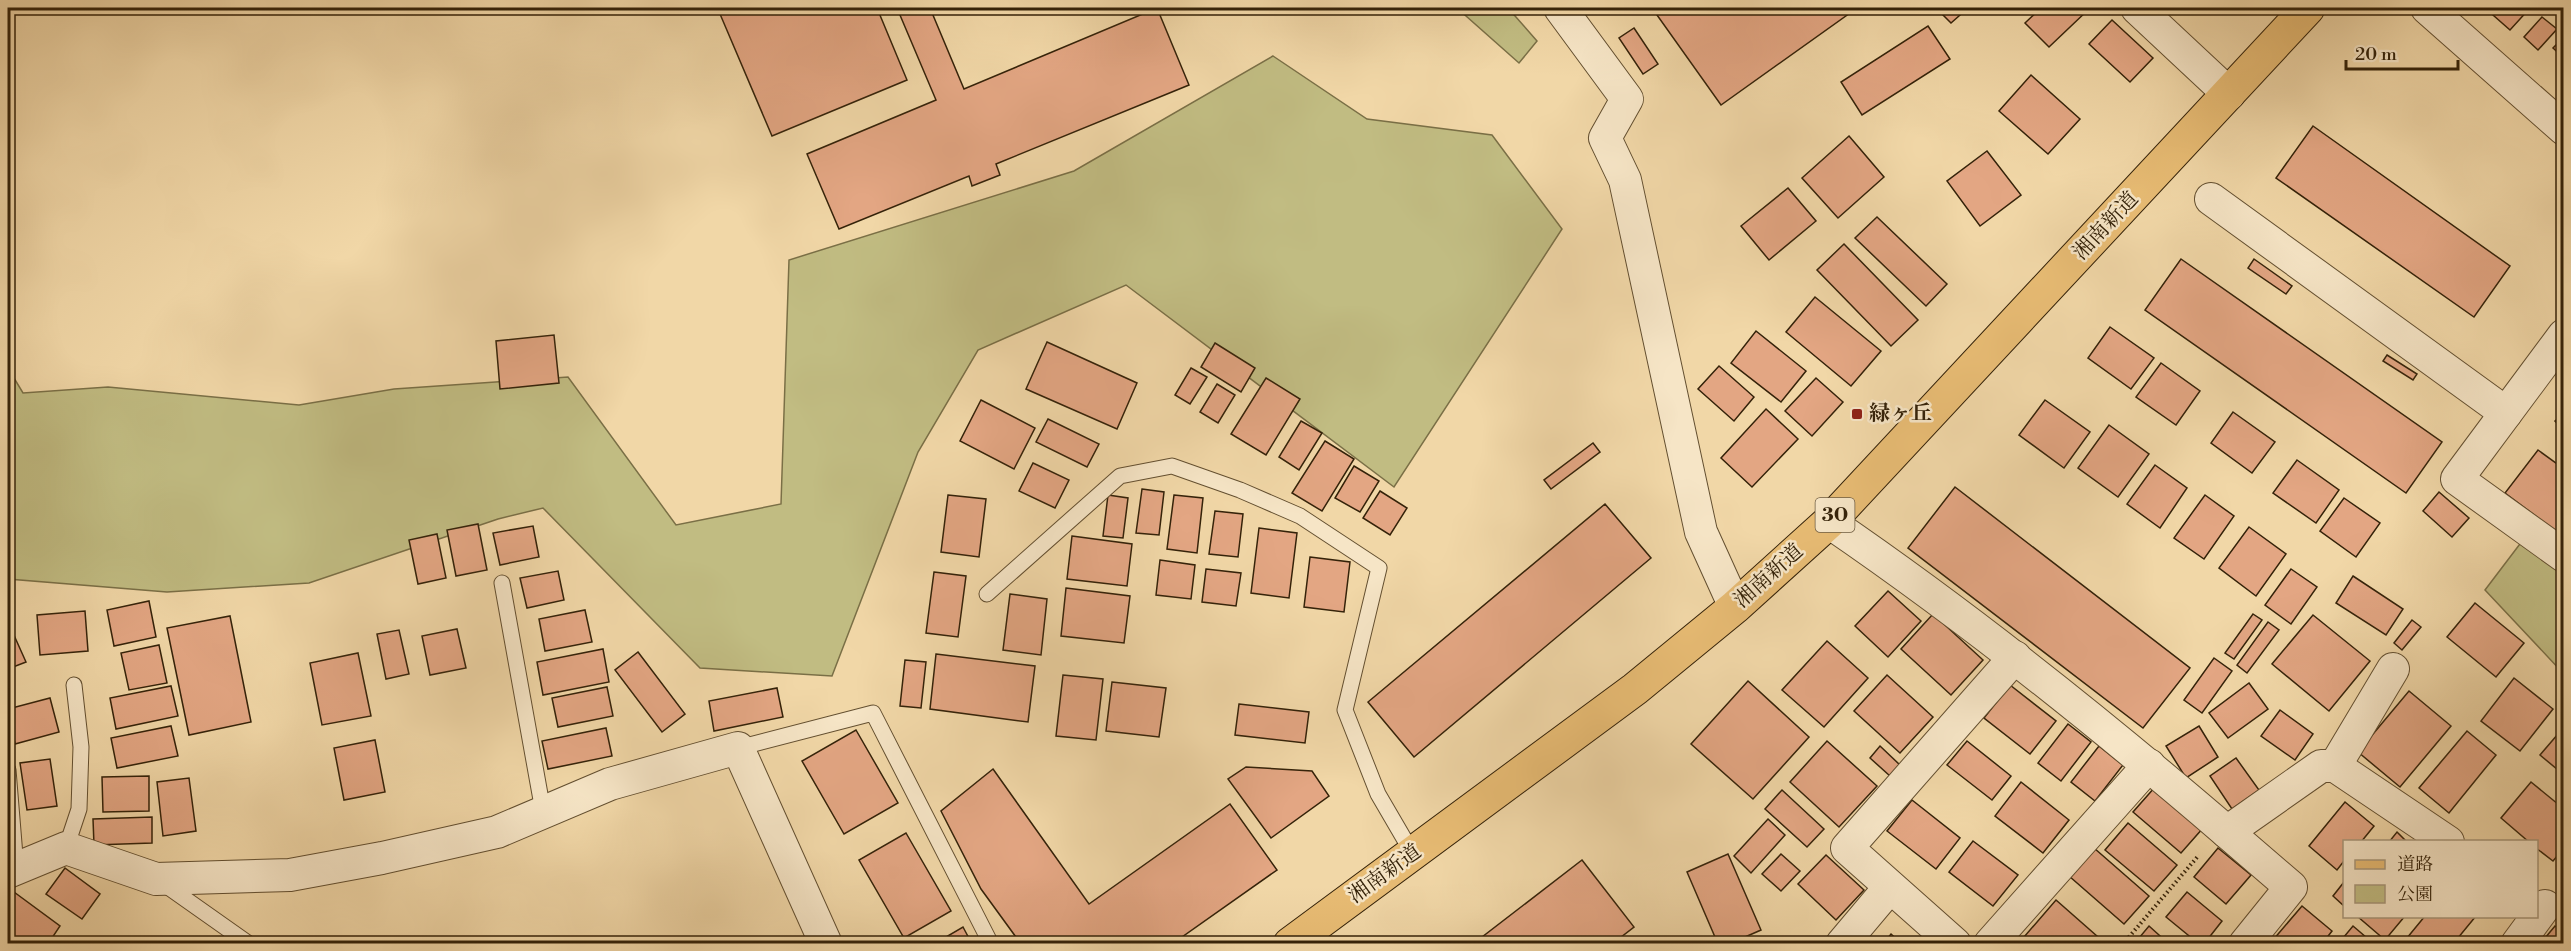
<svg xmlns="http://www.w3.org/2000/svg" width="2571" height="951" font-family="'Libre Bodoni','Noto Serif JP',serif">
<rect width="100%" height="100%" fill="#f1d7a7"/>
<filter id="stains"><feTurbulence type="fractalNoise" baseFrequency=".00333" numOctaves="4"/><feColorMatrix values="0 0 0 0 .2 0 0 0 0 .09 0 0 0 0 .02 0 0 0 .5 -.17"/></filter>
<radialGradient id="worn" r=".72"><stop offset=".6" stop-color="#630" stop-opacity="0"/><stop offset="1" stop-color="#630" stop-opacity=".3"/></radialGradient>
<!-- green -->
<g fill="#c1bc82" stroke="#7a6f46" stroke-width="1.5">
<path d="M 1457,8 L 1508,8 L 1537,41 L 1519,63 Z"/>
<path d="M 1273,56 L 1367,119 L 1492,135 L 1562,229 L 1394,487 L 1126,285 L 978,350 L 918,452 L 832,676 L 700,668 L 543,508 L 498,519 L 309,583 L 167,592 L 8,579 L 8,368 L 23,393 L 108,387 L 299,405 L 394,389 L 568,377 L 676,525 L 781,504 L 789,260 L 1074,171 Z"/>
<path d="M 2529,532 L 2554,549 L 2563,535 L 2563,673 L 2485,590 Z"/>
</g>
<!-- building -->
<g fill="#e3a683" stroke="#342209" stroke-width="1.5">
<path d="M 736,8 L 877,8 L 907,80 L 772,136 L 720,14 Z"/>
<path d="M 897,8 L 930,8 L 964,89 L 1157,8 L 1189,85 L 996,164 L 1000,175 L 972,186 L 969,176 L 839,229 L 807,154 L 936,100 Z"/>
<path d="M 1652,8 L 1857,8 L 1721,105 Z"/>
<path d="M 1936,8 L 1968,8 L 1951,23 Z"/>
<path d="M 2041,8 L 2090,8 L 2049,47 L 2025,23 Z"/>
<path d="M 2485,8 L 2530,8 L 2510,30 Z"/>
<path d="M 2555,8 L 2564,8 L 2564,16 Z"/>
<path d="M 2542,17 L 2557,29 L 2538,50 L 2524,37 Z"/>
<path d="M 2112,20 L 2153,58 L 2130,82 L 2089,44 Z"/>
<path d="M 1928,26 L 1950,59 L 1862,115 L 1841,82 Z"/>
<path d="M 1634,28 L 1658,64 L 1643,74 L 1619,38 Z"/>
<path d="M 2564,37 L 2564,58 L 2553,48 Z"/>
<path d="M 2031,75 L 2080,119 L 2048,154 L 1999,111 Z"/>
<path d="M 2313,126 L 2510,266 L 2474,317 L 2276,178 Z"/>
<path d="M 1849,136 L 1884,177 L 1838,218 L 1802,178 Z"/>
<path d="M 1987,151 L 2021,195 L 1980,226 L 1947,181 Z"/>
<path d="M 1788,188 L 1816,221 L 1769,260 L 1741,226 Z"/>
<path d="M 1877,217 L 1947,284 L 1926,306 L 1855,238 Z"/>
<path d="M 1844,244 L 1918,320 L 1891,346 L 1817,270 Z"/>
<path d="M 2181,259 L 2442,442 L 2406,493 L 2145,310 Z"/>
<path d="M 2254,259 L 2292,286 L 2286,294 L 2248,268 Z"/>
<path d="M 1815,297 L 1881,351 L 1851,386 L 1786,332 Z"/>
<path d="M 2110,327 L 2154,358 L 2131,389 L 2088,358 Z"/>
<path d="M 1756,331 L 1806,371 L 1781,402 L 1731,363 Z"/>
<path d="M 554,335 L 559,383 L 500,389 L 496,341 Z"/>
<path d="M 1047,342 L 1137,383 L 1117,429 L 1026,389 Z"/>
<path d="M 1215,343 L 1255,368 L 1241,392 L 1201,367 Z"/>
<path d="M 2387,355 L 2417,374 L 2413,380 L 2383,361 Z"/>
<path d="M 2161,363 L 2200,391 L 2176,425 L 2136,397 Z"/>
<path d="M 1719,366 L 1754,397 L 1734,421 L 1698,389 Z"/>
<path d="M 1191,368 L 1207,377 L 1190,404 L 1175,395 Z"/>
<path d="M 1266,378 L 1300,399 L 1266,455 L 1231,434 Z"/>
<path d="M 1816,378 L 1843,402 L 1812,436 L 1785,411 Z"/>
<path d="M 1217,384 L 1235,395 L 1218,423 L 1200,412 Z"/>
<path d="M 981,400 L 1035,428 L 1014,469 L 960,441 Z"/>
<path d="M 2045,400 L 2090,432 L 2064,468 L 2019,435 Z"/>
<path d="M 1766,409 L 1798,439 L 1752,487 L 1721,458 Z"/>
<path d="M 2233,412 L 2275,442 L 2252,473 L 2211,443 Z"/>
<path d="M 2564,413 L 2564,431 L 2555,421 Z"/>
<path d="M 1048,419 L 1099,444 L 1087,467 L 1036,442 Z"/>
<path d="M 1301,421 L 1322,433 L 1299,470 L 1279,457 Z"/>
<path d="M 2109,425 L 2149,454 L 2118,497 L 2078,468 Z"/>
<path d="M 1325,441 L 1354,459 L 1322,511 L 1292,493 Z"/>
<path d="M 1593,443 L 1600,452 L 1551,489 L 1544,480 Z"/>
<path d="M 2538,450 L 2564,469 L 2564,525 L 2558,533 L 2505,493 Z"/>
<path d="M 2297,460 L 2339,490 L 2316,523 L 2273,493 Z"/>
<path d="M 1033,463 L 1069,480 L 1055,508 L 1019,491 Z"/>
<path d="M 2155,465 L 2187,488 L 2160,528 L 2127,504 Z"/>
<path d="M 1354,466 L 1379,481 L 1360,512 L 1335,498 Z"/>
<path d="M 1955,487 L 2190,668 L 2143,728 L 1908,548 Z"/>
<path d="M 1142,489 L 1164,492 L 1159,535 L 1136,533 Z"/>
<path d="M 1380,491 L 1407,508 L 1390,535 L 1363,518 Z"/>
<path d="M 2439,492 L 2469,518 L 2452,537 L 2423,511 Z"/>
<path d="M 948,495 L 986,499 L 979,557 L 941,552 Z"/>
<path d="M 1108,495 L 1128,498 L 1123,538 L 1103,536 Z"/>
<path d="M 1174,495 L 1203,498 L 1197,553 L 1167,549 Z"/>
<path d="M 2205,495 L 2234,516 L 2204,559 L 2174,538 Z"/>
<path d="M 2344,498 L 2380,523 L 2356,557 L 2320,531 Z"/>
<path d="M 1605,504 L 1651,558 L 1414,757 L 1368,702 Z"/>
<path d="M 1215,511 L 1243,514 L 1238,557 L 1209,554 Z"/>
<path d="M 478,524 L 487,570 L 456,576 L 447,530 Z"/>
<path d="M 533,526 L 539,557 L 500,565 L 493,533 Z"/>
<path d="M 2249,527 L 2286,554 L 2256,596 L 2219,568 Z"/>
<path d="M 1259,528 L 1297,533 L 1289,598 L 1251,593 Z"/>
<path d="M 437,534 L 446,578 L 418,584 L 409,540 Z"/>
<path d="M 1072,536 L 1132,544 L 1127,586 L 1067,579 Z"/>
<path d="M 1310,557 L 1350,562 L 1344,612 L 1304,607 Z"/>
<path d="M 1160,560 L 1195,565 L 1191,599 L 1156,595 Z"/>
<path d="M 1206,569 L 1241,573 L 1236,606 L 1202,602 Z"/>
<path d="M 2291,569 L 2317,587 L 2291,624 L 2265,605 Z"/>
<path d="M 558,571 L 564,600 L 527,608 L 520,578 Z"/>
<path d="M 934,572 L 966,576 L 958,637 L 926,633 Z"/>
<path d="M 2353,576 L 2403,609 L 2386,635 L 2336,603 Z"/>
<path d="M 1066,588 L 1130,596 L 1124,643 L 1061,636 Z"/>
<path d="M 1888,591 L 1921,621 L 1888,657 L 1855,626 Z"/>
<path d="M 1010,594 L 1047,599 L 1041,655 L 1003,650 Z"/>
<path d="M 149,601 L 156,637 L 114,646 L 107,610 Z"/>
<path d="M 2475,603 L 2524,643 L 2496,677 L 2447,637 Z"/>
<path d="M 585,610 L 592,642 L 545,651 L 539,619 Z"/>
<path d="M 85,611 L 88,651 L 40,655 L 37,615 Z"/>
<path d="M 1933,614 L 1983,660 L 1951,695 L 1901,649 Z"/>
<path d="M 2253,614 L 2262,620 L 2234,659 L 2225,653 Z"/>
<path d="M 2313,615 L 2370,661 L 2329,711 L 2272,664 Z"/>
<path d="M 230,616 L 251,722 L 189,735 L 167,628 Z"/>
<path d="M 2412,620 L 2421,627 L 2402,650 L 2394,643 Z"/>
<path d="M 2268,622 L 2279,630 L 2247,673 L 2237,665 Z"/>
<path d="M 457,629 L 466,668 L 430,675 L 422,636 Z"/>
<path d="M 399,630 L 409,674 L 386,679 L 377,634 Z"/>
<path d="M 13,633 L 26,662 L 8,669 L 8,636 Z"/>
<path d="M 1827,641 L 1868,678 L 1824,727 L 1782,690 Z"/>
<path d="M 159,645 L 167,683 L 129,690 L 121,653 Z"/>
<path d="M 603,649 L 609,682 L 543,695 L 537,662 Z"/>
<path d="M 638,652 L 685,714 L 662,732 L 615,670 Z"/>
<path d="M 358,653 L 371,716 L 322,725 L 310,663 Z"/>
<path d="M 936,654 L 1035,666 L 1028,722 L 930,709 Z"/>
<path d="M 2214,658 L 2232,671 L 2202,713 L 2184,700 Z"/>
<path d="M 905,660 L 926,662 L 921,708 L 900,706 Z"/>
<path d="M 1063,675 L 1103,679 L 1096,740 L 1056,736 Z"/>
<path d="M 1887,675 L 1933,717 L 1900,753 L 1854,711 Z"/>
<path d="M 2514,678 L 2553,709 L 2520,751 L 2481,721 Z"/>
<path d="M 1748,681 L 1809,737 L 1753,799 L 1691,744 Z"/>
<path d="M 1112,682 L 1166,688 L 1159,737 L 1106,731 Z"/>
<path d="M 2249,683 L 2268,709 L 2228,738 L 2209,713 Z"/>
<path d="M 2010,685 L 2056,721 L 2030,754 L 1984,718 Z"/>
<path d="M 171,686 L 178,716 L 116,729 L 110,698 Z"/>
<path d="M 607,687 L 613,716 L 558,727 L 552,698 Z"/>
<path d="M 777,688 L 783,717 L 714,731 L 709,701 Z"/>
<path d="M 2409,691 L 2451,726 L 2400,787 L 2358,752 Z"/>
<path d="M 50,698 L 59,732 L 15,744 L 8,709 Z"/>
<path d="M 1239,704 L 1309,712 L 1305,743 L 1235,735 Z"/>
<path d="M 2280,710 L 2313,734 L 2295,760 L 2261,736 Z"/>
<path d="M 2068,724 L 2091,742 L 2061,781 L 2038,763 Z"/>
<path d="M 171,726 L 178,756 L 117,768 L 111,738 Z"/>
<path d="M 2199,726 L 2218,757 L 2186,778 L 2166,746 Z"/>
<path d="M 2564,727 L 2564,775 L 2540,755 Z"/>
<path d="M 606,728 L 612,756 L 548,769 L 542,741 Z"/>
<path d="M 856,730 L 898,803 L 844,834 L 802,761 Z"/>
<path d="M 2467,731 L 2496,755 L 2449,813 L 2419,788 Z"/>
<path d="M 375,740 L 385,792 L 344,800 L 334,748 Z"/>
<path d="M 1827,741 L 1877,786 L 1839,827 L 1790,782 Z"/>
<path d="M 1967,741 L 2011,776 L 1992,800 L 1947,765 Z"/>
<path d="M 1880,746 L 1900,765 L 1890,776 L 1870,758 Z"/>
<path d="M 2099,746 L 2123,765 L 2095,801 L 2071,782 Z"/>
<path d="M 2236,758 L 2259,790 L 2232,809 L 2210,776 Z"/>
<path d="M 50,759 L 57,806 L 27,810 L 20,763 Z"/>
<path d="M 1246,767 L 1312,771 L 1329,796 L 1271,838 L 1228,779 Z"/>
<path d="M 993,769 L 1089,904 L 1230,804 L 1277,870 L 1172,944 L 1021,944 L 981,889 L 941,811 Z"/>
<path d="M 149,776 L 149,811 L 103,812 L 102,777 Z"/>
<path d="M 189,778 L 196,831 L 163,836 L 157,782 Z"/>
<path d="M 2021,782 L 2069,820 L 2043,853 L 1995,816 Z"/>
<path d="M 2531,782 L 2564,809 L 2564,848 L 2553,861 L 2536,848 L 2536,842 L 2529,842 L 2501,818 Z"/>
<path d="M 2155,787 L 2203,828 L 2181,853 L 2133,812 Z"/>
<path d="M 1782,790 L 1824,829 L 1807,847 L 1765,809 Z"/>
<path d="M 1912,800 L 1960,838 L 1936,869 L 1887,831 Z"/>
<path d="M 2345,802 L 2374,826 L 2361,842 L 2344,842 L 2344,861 L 2337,870 L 2309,846 Z"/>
<path d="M 152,817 L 152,843 L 94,845 L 93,819 Z"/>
<path d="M 1768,819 L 1785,835 L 1751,873 L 1734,856 Z"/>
<path d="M 2128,823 L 2177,865 L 2154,891 L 2105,850 Z"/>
<path d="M 2397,832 L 2407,842 L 2389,842 Z"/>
<path d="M 906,833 L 951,911 L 904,938 L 859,860 Z"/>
<path d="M 1973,841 L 2018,875 L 1993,906 L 1949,872 Z"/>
<path d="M 2094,848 L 2149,896 L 2124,924 L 2069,876 Z"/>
<path d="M 2218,848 L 2251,875 L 2226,904 L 2194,877 Z"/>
<path d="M 1728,854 L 1761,930 L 1729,944 L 1718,944 L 1687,872 Z"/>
<path d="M 1781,854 L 1800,871 L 1781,891 L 1762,874 Z"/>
<path d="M 1826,855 L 1864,890 L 1836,920 L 1798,884 Z"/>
<path d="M 1582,860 L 1634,927 L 1612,944 L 1473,944 Z"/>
<path d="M 65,868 L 100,894 L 82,919 L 46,894 Z"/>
<path d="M 2344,882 L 2344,906 L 2333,896 Z"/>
<path d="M 14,892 L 60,926 L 48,944 L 12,944 L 8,941 L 8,901 Z"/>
<path d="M 2187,892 L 2222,921 L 2204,944 L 2199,944 L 2166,917 Z"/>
<path d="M 2056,900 L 2106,944 L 2018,944 Z"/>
<path d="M 2302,906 L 2332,931 L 2322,944 L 2277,944 L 2273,940 Z"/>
<path d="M 2357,916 L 2405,916 L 2385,940 Z"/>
<path d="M 2425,916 L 2476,916 L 2453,944 L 2402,944 Z"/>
<path d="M 2149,926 L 2169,944 L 2134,944 Z"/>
<path d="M 2353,926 L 2374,944 L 2338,944 Z"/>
<path d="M 2555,926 L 2564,933 L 2564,944 L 2540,944 Z"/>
<path d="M 963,927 L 972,944 L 934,944 Z"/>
<path d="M 1891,934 L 1902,944 L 1883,944 Z"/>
<path d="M 1680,938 L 1682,944 L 1666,944 Z"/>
</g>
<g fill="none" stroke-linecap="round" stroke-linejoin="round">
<!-- lane casing -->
<g stroke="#634f30" stroke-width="17">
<g id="lane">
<path d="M 502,583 L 543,811"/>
<path d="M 987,594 L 1120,476 L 1172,466 L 1240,490 L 1300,516 L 1379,568 L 1345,710 L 1378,794 L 1413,854"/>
<path d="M 738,748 L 873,713 L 991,944"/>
<path d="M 8,770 L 16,868"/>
<path d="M 66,848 L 79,809 L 81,747 L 74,685"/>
<path d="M 164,884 L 249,944"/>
</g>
</g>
<!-- street casing -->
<g stroke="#634f30" stroke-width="34">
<g id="street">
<path d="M 1560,8 L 1627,99 L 1605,138 L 1625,180 L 1701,532 L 1735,607"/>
<path d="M 2137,8 L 2229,94"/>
<path d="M 2427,8 L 2564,129"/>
<path d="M 2211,199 L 2506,413"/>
<path d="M 2564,335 L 2457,479 L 2564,556"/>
<path d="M 1829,522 C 1968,617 2099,722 2227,832 L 2321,766 L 2335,766 L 2393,669"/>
<path d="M 2335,766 L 2448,842"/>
<path d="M 2227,832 L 2291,887 L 2245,944"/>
<path d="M 8,872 L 66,848 L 156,879 L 290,875 L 382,858 L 497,832 L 610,784 L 738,748 L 826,944"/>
<path d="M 1842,944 L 1890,887"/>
<path d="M 1955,944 L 1847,848 L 2015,657"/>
<path d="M 1990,944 L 2149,765"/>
<path d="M 2517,944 L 2545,906"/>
</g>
</g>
<!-- primary casing -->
<g stroke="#342209" stroke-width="35">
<path id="primary" d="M 1290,944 L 1635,689 L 1735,607 L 1829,522 L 2308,8"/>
</g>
<!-- path -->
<path stroke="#342209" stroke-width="4" stroke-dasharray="1.5 3" stroke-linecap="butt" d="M 2123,944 L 2199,855"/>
<!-- lane -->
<use href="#lane" stroke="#f6e5c6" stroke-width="15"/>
<!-- street -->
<use href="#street" stroke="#f6e5c6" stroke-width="32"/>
<!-- primary -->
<use href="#primary" stroke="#e8bc74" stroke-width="33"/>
</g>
<!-- markers -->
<rect fill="#8f2418" stroke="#f6e5c6" stroke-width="2" x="1851" y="408" width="12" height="12" rx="3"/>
<g text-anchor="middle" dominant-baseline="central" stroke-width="5" stroke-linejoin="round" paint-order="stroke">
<!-- shield labels -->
<rect fill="#f6e5c6" stroke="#6e5c42" stroke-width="1.5" x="1815.5" y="498" width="39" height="34" rx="4.5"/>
<g font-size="20" font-weight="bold" fill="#342209">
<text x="1835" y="515">30</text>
</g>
<!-- street labels -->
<g font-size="21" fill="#342209" stroke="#f6e5c6">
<text transform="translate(2106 226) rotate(-47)">湘南新道</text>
<text transform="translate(1769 576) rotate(-42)">湘南新道</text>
<text transform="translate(1385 874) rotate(-36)">湘南新道</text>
</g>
<!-- poi labels -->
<g font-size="21" font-weight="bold" fill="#342209" stroke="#f6e5c6" text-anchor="start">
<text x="1869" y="414">緑ヶ丘</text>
</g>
</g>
<!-- margin -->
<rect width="2571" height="951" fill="none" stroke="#f1d7a7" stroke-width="30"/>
<rect x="9" y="9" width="2553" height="933" fill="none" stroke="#342209" stroke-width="3"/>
<rect x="15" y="15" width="2541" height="921" fill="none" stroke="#342209" stroke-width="1.5"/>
<!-- legend -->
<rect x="2343" y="840" width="195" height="78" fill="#f6e5c6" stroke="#a8977a" stroke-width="1.5"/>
<rect x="2355" y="860" width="30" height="9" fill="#e8bc74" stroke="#a8977a" stroke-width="1.5"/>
<text x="2397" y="870" font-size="18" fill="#342209">道路</text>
<rect x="2355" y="885" width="30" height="18" fill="#c1bc82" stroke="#a8977a" stroke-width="1.5"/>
<text x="2397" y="900" font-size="18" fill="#342209">公園</text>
<!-- scale -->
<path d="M2346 60v9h112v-9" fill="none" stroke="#342209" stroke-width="3"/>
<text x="2355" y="60" font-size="18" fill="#342209" stroke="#f6e5c6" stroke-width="4.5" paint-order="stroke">20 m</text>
<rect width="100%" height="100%" filter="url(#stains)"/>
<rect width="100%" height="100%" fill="url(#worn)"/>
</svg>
